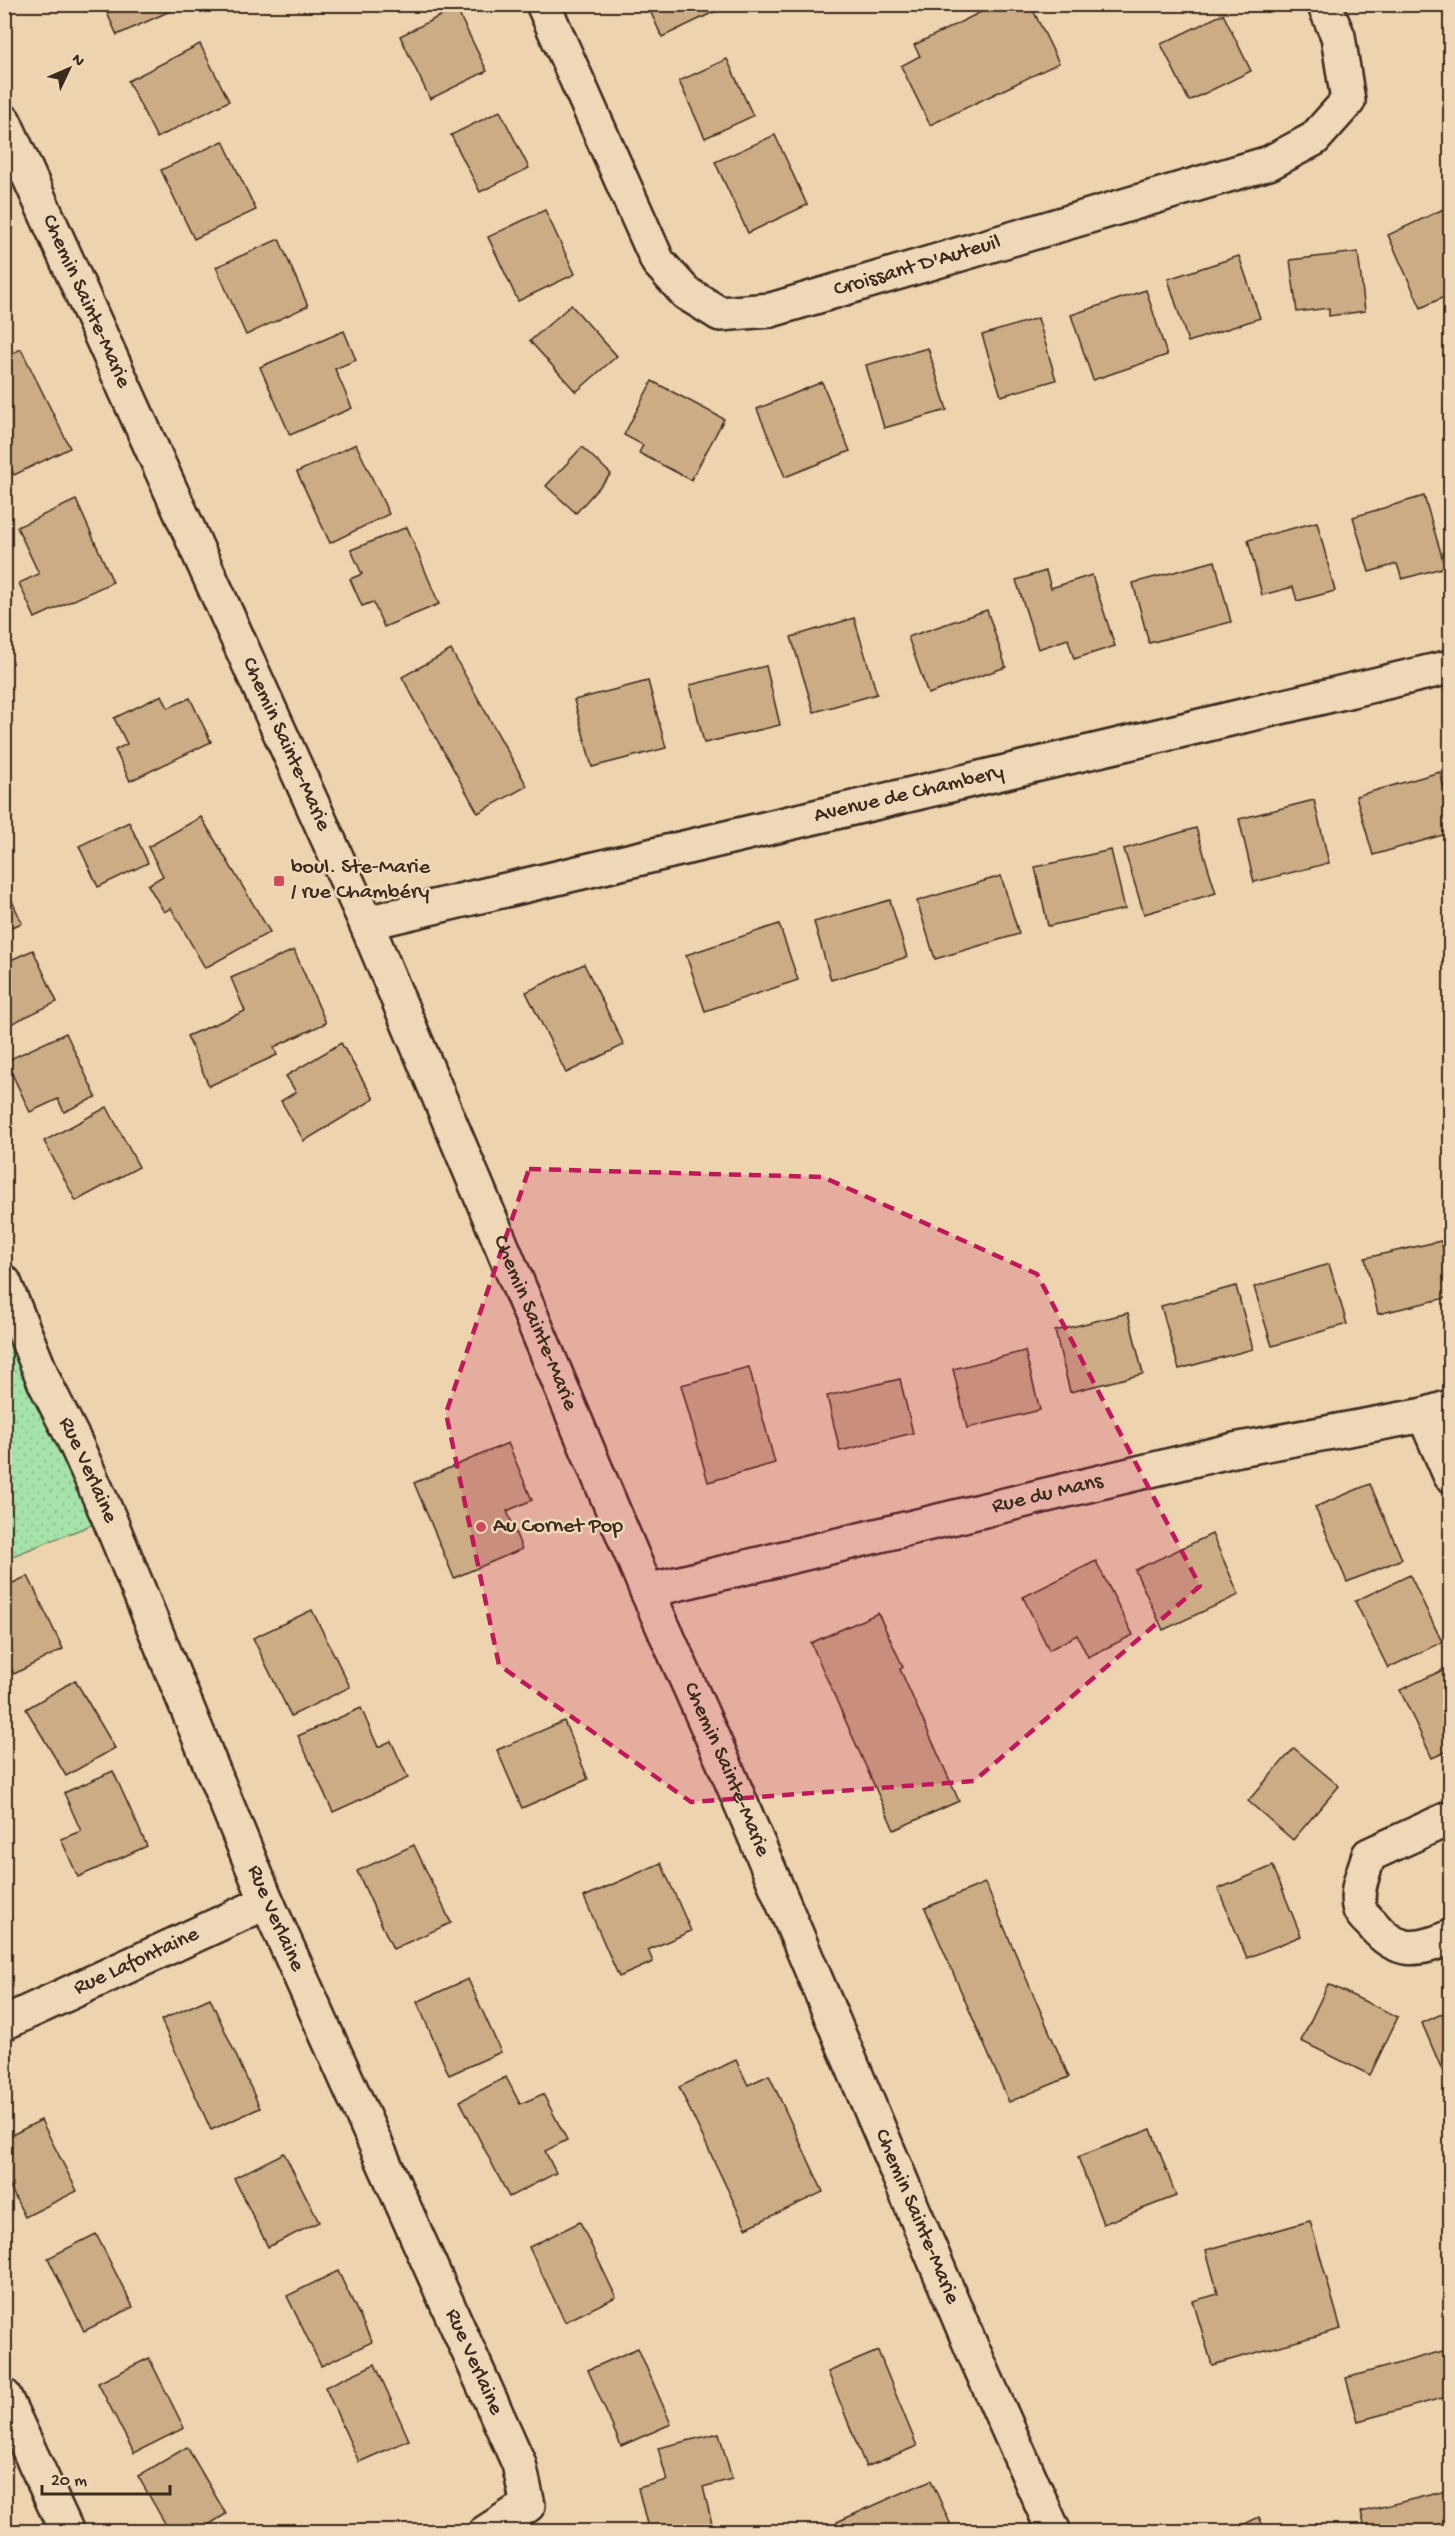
<svg xmlns="http://www.w3.org/2000/svg" width="1455" height="2536" font-family="'Gochi Hand',sans-serif">
<defs>
<pattern id="green-dots" width="8" height="8" patternUnits="userSpaceOnUse" patternTransform="scale(1.5)"><rect width="8" height="8" fill="#a5e3aa"/><path d="M2 2h.1M6 6h.1" fill="none" stroke="#8fc392" stroke-width="1.8" stroke-linecap="round"/></pattern>
</defs>
<rect width="100%" height="100%" fill="#eed3af"/>
<filter id="ink" filterUnits="userSpaceOnUse"><feTurbulence type="fractalNoise" baseFrequency=".0167" numOctaves="2"/><feDisplacementMap in="SourceGraphic" scale="12" xChannelSelector="R" yChannelSelector="G"/><feConvolveMatrix kernelMatrix="1 2 1 2 8 2 1 2 1" color-interpolation-filters="sRGB"/></filter>
<g filter="url(#ink)">
<!-- green -->
<path fill="url(#green-dots)" stroke="#708664" stroke-width="1.5" d="M 4,1284 L 109,1518 L 5,1559 L 4,1559 Z"/>
<!-- building -->
<g fill="#cbac85" stroke="#3b2a1e" stroke-width="1.5">
<path d="M 103,4 L 178,4 L 179,7 L 117,35 Z"/>
<path d="M 647,4 L 716,4 L 718,10 L 662,37 Z"/>
<path d="M 997,4 L 1030,4 L 1059,63 L 930,125 L 901,66 L 920,56 L 914,45 Z"/>
<path d="M 456,8 L 487,71 L 430,99 L 400,36 Z"/>
<path d="M 1223,14 L 1251,71 L 1189,101 L 1161,44 Z"/>
<path d="M 200,44 L 229,101 L 157,138 L 128,81 Z"/>
<path d="M 727,59 L 753,116 L 705,138 L 679,81 Z"/>
<path d="M 500,111 L 529,168 L 480,192 L 451,135 Z"/>
<path d="M 775,135 L 807,205 L 748,233 L 715,162 Z"/>
<path d="M 223,141 L 256,210 L 194,239 L 161,170 Z"/>
<path d="M 1450,206 L 1450,294 L 1421,308 L 1388,235 Z"/>
<path d="M 545,210 L 575,274 L 518,301 L 488,237 Z"/>
<path d="M 279,239 L 308,306 L 246,335 L 216,267 Z"/>
<path d="M 1358,252 L 1365,311 L 1329,316 L 1329,308 L 1297,312 L 1290,260 Z"/>
<path d="M 1239,256 L 1260,318 L 1188,342 L 1168,279 Z"/>
<path d="M 1146,290 L 1167,355 L 1093,380 L 1071,315 Z"/>
<path d="M 571,305 L 617,356 L 576,392 L 530,341 Z"/>
<path d="M 1038,318 L 1056,380 L 1001,396 L 982,335 Z"/>
<path d="M 344,331 L 356,360 L 335,369 L 352,408 L 290,435 L 260,367 Z"/>
<path d="M 928,348 L 947,410 L 884,428 L 866,365 Z"/>
<path d="M 21,349 L 70,448 L 14,475 L 4,455 L 4,357 Z"/>
<path d="M 652,381 L 724,419 L 691,480 L 639,453 L 643,445 L 624,435 Z"/>
<path d="M 822,382 L 850,451 L 785,477 L 757,409 Z"/>
<path d="M 356,444 L 389,514 L 330,543 L 297,472 Z"/>
<path d="M 582,447 L 611,474 L 576,513 L 546,486 Z"/>
<path d="M 1424,496 L 1445,567 L 1402,579 L 1397,564 L 1369,572 L 1353,517 Z"/>
<path d="M 76,500 L 113,582 L 35,618 L 19,583 L 39,574 L 17,527 Z"/>
<path d="M 1317,522 L 1335,591 L 1297,601 L 1293,587 L 1262,595 L 1248,540 Z"/>
<path d="M 407,527 L 439,604 L 384,627 L 373,602 L 362,606 L 350,579 L 362,574 L 351,550 Z"/>
<path d="M 1215,561 L 1231,622 L 1149,643 L 1133,583 Z"/>
<path d="M 1046,571 L 1051,588 L 1092,575 L 1115,646 L 1074,659 L 1068,639 L 1038,649 L 1016,580 Z"/>
<path d="M 987,610 L 1006,667 L 928,694 L 908,637 Z"/>
<path d="M 854,618 L 877,694 L 814,712 L 791,637 Z"/>
<path d="M 451,650 L 527,786 L 478,813 L 402,677 Z"/>
<path d="M 766,666 L 780,725 L 704,743 L 690,685 Z"/>
<path d="M 648,681 L 666,748 L 592,767 L 574,700 Z"/>
<path d="M 162,695 L 168,708 L 190,698 L 211,742 L 130,781 L 115,750 L 127,744 L 114,718 Z"/>
<path d="M 1440,772 L 1450,811 L 1450,833 L 1373,855 L 1356,796 Z"/>
<path d="M 1314,800 L 1329,863 L 1254,882 L 1239,819 Z"/>
<path d="M 201,817 L 270,932 L 205,968 L 171,908 L 164,912 L 148,885 L 163,876 L 148,847 Z"/>
<path d="M 129,822 L 148,863 L 98,887 L 79,846 Z"/>
<path d="M 1196,828 L 1216,893 L 1144,914 L 1124,849 Z"/>
<path d="M 1111,850 L 1125,909 L 1048,926 L 1035,867 Z"/>
<path d="M 1001,876 L 1019,934 L 935,959 L 917,901 Z"/>
<path d="M 4,883 L 22,923 L 4,930 Z"/>
<path d="M 890,900 L 907,957 L 831,980 L 814,922 Z"/>
<path d="M 779,924 L 798,980 L 705,1011 L 686,955 Z"/>
<path d="M 33,950 L 57,1002 L 4,1027 L 4,963 Z"/>
<path d="M 294,950 L 326,1023 L 274,1047 L 277,1055 L 209,1086 L 187,1036 L 245,1011 L 231,978 Z"/>
<path d="M 584,964 L 624,1045 L 566,1073 L 526,992 Z"/>
<path d="M 66,1033 L 96,1097 L 64,1112 L 58,1099 L 30,1112 L 6,1061 Z"/>
<path d="M 341,1043 L 374,1099 L 304,1141 L 281,1101 L 296,1092 L 286,1076 Z"/>
<path d="M 107,1107 L 139,1167 L 76,1201 L 44,1141 Z"/>
<path d="M 1441,1241 L 1450,1279 L 1450,1297 L 1378,1314 L 1365,1258 Z"/>
<path d="M 1329,1264 L 1347,1324 L 1272,1346 L 1254,1287 Z"/>
<path d="M 1236,1286 L 1253,1349 L 1179,1369 L 1161,1306 Z"/>
<path d="M 1128,1313 L 1143,1374 L 1070,1392 L 1055,1331 Z"/>
<path d="M 1025,1351 L 1040,1410 L 967,1428 L 953,1369 Z"/>
<path d="M 749,1367 L 775,1463 L 708,1482 L 681,1385 Z"/>
<path d="M 900,1379 L 913,1433 L 840,1451 L 827,1396 Z"/>
<path d="M 508,1443 L 532,1500 L 507,1511 L 522,1549 L 454,1578 L 414,1483 Z"/>
<path d="M 1370,1484 L 1402,1559 L 1347,1582 L 1315,1507 Z"/>
<path d="M 1212,1534 L 1239,1595 L 1163,1630 L 1135,1570 Z"/>
<path d="M 1096,1561 L 1133,1635 L 1088,1657 L 1077,1635 L 1049,1650 L 1023,1597 Z"/>
<path d="M 1410,1575 L 1442,1642 L 1388,1668 L 1355,1601 Z"/>
<path d="M 28,1576 L 63,1649 L 14,1674 L 4,1655 L 4,1587 Z"/>
<path d="M 312,1610 L 350,1687 L 291,1716 L 253,1638 Z"/>
<path d="M 878,1613 L 903,1667 L 900,1669 L 959,1801 L 894,1830 L 811,1643 Z"/>
<path d="M 1447,1668 L 1450,1676 L 1450,1750 L 1432,1758 L 1400,1690 Z"/>
<path d="M 75,1680 L 115,1748 L 66,1776 L 26,1709 Z"/>
<path d="M 361,1708 L 378,1747 L 391,1741 L 408,1778 L 333,1812 L 298,1736 Z"/>
<path d="M 564,1721 L 588,1779 L 522,1808 L 497,1750 Z"/>
<path d="M 1294,1748 L 1339,1786 L 1293,1840 L 1248,1801 Z"/>
<path d="M 113,1771 L 147,1846 L 78,1877 L 61,1839 L 81,1831 L 64,1793 Z"/>
<path d="M 414,1845 L 451,1923 L 393,1949 L 357,1871 Z"/>
<path d="M 661,1863 L 691,1931 L 648,1950 L 653,1962 L 619,1977 L 584,1897 Z"/>
<path d="M 1273,1866 L 1301,1936 L 1247,1958 L 1218,1889 Z"/>
<path d="M 985,1883 L 1069,2077 L 1009,2102 L 925,1908 Z"/>
<path d="M 468,1979 L 501,2052 L 449,2075 L 417,2002 Z"/>
<path d="M 1328,1984 L 1398,2017 L 1370,2075 L 1301,2041 Z"/>
<path d="M 210,1998 L 260,2108 L 211,2130 L 161,2020 Z"/>
<path d="M 1450,2010 L 1450,2075 L 1445,2077 L 1422,2023 Z"/>
<path d="M 736,2060 L 748,2085 L 769,2075 L 823,2192 L 746,2228 L 679,2087 Z"/>
<path d="M 506,2077 L 520,2104 L 543,2094 L 567,2140 L 545,2151 L 556,2173 L 509,2197 L 460,2101 Z"/>
<path d="M 41,2120 L 77,2191 L 25,2217 L 4,2175 L 4,2139 Z"/>
<path d="M 1151,2129 L 1176,2196 L 1103,2224 L 1078,2157 Z"/>
<path d="M 284,2153 L 319,2222 L 268,2247 L 234,2178 Z"/>
<path d="M 1310,2221 L 1341,2329 L 1212,2365 L 1193,2301 L 1218,2294 L 1206,2250 Z"/>
<path d="M 580,2222 L 616,2297 L 565,2322 L 529,2247 Z"/>
<path d="M 96,2234 L 133,2307 L 84,2331 L 48,2258 Z"/>
<path d="M 338,2271 L 372,2342 L 321,2366 L 287,2296 Z"/>
<path d="M 638,2348 L 671,2424 L 621,2446 L 588,2370 Z"/>
<path d="M 1450,2349 L 1450,2396 L 1358,2421 L 1346,2378 Z"/>
<path d="M 878,2351 L 917,2446 L 866,2467 L 828,2372 Z"/>
<path d="M 149,2358 L 184,2428 L 134,2453 L 98,2383 Z"/>
<path d="M 375,2364 L 409,2440 L 359,2462 L 325,2387 Z"/>
<path d="M 719,2433 L 732,2479 L 703,2487 L 714,2532 L 649,2532 L 638,2488 L 667,2480 L 658,2448 Z"/>
<path d="M 187,2447 L 226,2514 L 197,2532 L 170,2532 L 138,2476 Z"/>
<path d="M 931,2480 L 954,2532 L 841,2532 L 837,2522 Z"/>
<path d="M 1450,2490 L 1450,2532 L 1366,2532 L 1361,2512 Z"/>
<path d="M 1259,2517 L 1266,2532 L 1228,2532 Z"/>
</g>
<g fill="none" stroke-linecap="round" stroke-linejoin="round">
<!-- minor casing -->
<g stroke="#3b2a1e" stroke-width="38">
<g id="minor">
<path id="s1" d="M 543,4 L 658,262 L 686,293 L 720,314 L 771,310 L 1269,163 L 1314,139 L 1348,101 L 1338,36 L 1324,4"/>
<path id="s2" d="M 366,923 L 1450,667"/>
<path id="s3" d="M 4,1282 L 45,1383 L 74,1440 L 109,1518 L 267,1902 L 519,2464 L 528,2505 L 486,2532"/>
<path d="M 1424,1415 L 1450,1475"/>
<path id="s4" d="M 647,1591 L 1234,1450 L 1424,1415 L 1450,1407"/>
<path d="M 1450,1818 L 1369,1855 C 1364,1871 1354,1893 1360,1910 C 1362,1915 1368,1920 1372,1924 C 1396,1954 1418,1952 1450,1937"/>
<path id="s5" d="M 4,2023 L 267,1902"/>
<path d="M 4,2396 L 67,2532"/>
</g>
</g>
<!-- tertiary casing -->
<g stroke="#3b2a1e" stroke-width="38">
<g id="tertiary">
<path id="s6" d="M 4,121 L 366,923 L 647,1591 L 726,1768 L 971,2346 L 1054,2532"/>
</g>
</g>
<!-- minor -->
<use href="#minor" stroke="#efd8b7" stroke-width="33"/>
<!-- tertiary -->
<use href="#tertiary" stroke="#efd8b7" stroke-width="33"/>
</g>
</g>
<!-- marked area -->
<path fill="#c2185b" fill-opacity="0.2" stroke="#c2185b" stroke-width="4.5" stroke-dasharray="12 8" stroke-linejoin="round" d="M 529,1169 L 823,1177 L 1037,1274 L 1200,1586 L 974,1781 L 691,1802 L 499,1665 L 446,1413 Z"/>
<!-- markers -->
<g fill="#d1495b" stroke="#efd8b7" stroke-width="2">
<rect x="273" y="875" width="12" height="12" rx="3"/>
<circle cx="481" cy="1527" r="6"/>
</g>
<g text-anchor="middle" dominant-baseline="central" stroke-width="5" stroke-linejoin="round" paint-order="stroke">
<!-- street labels -->
<g font-size="22" fill="#3b2a1e" stroke="#efd8b7">
<text stroke="none"><textPath href="#s1" startOffset="568">Croissant D'Auteuil</textPath></text>
<text stroke="none"><textPath href="#s6" startOffset="198">Chemin Sainte-Marie</textPath></text>
<text stroke="none"><textPath href="#s6" startOffset="684">Chemin Sainte-Marie</textPath></text>
<text stroke="none"><textPath href="#s2" startOffset="558">Avenue de Chambery</textPath></text>
<text stroke="none"><textPath href="#s6" startOffset="1314">Chemin Sainte-Marie</textPath></text>
<text stroke="none"><textPath href="#s3" startOffset="206">Rue Verlaine</textPath></text>
<text stroke="none"><textPath href="#s4" startOffset="412">Rue du Mans</textPath></text>
<text stroke="none"><textPath href="#s6" startOffset="1800">Chemin Sainte-Marie</textPath></text>
<text stroke="none"><textPath href="#s3" startOffset="692">Rue Verlaine</textPath></text>
<text stroke="none"><textPath href="#s5" startOffset="146">Rue Lafontaine</textPath></text>
<text stroke="none"><textPath href="#s6" startOffset="2286">Chemin Sainte-Marie</textPath></text>
<text stroke="none"><textPath href="#s3" startOffset="1178">Rue Verlaine</textPath></text>
</g>
<!-- poi labels -->
<g font-size="22" fill="#3b2a1e" stroke="#efd8b7" text-anchor="start">
<text x="291" y="868">boul. Ste-Marie<tspan x="291" dy="25">/ rue Chambéry</tspan></text>
<text x="493" y="1527">Au Cornet Pop</text>
</g>
</g>
<!-- margin -->
<rect width="1455" height="2536" fill="none" stroke="#efd8b7" stroke-width="24"/>
<rect x="12" y="12" width="1431" height="2512" fill="none" stroke="#3b2a1e" stroke-width="2" filter="url(#ink)"/>
<!-- north arrow -->
<g transform="translate(69 69) rotate(46)" stroke="#efd8b7" stroke-width="4.5" paint-order="stroke">
<path d="M0-4.5L10 22L0 15L-10 22Z" fill="#3b2a1e"/>
<text y="-9" font-size="16" font-weight="bold" text-anchor="middle" fill="#3b2a1e">N</text>
</g>
<!-- scale -->
<path d="M42 2485v9h128v-9" fill="none" stroke="#3b2a1e" stroke-width="3"/>
<text x="51" y="2485" font-size="18" fill="#3b2a1e" stroke="#efd8b7" stroke-width="4.5" paint-order="stroke">20 m</text>
</svg>
